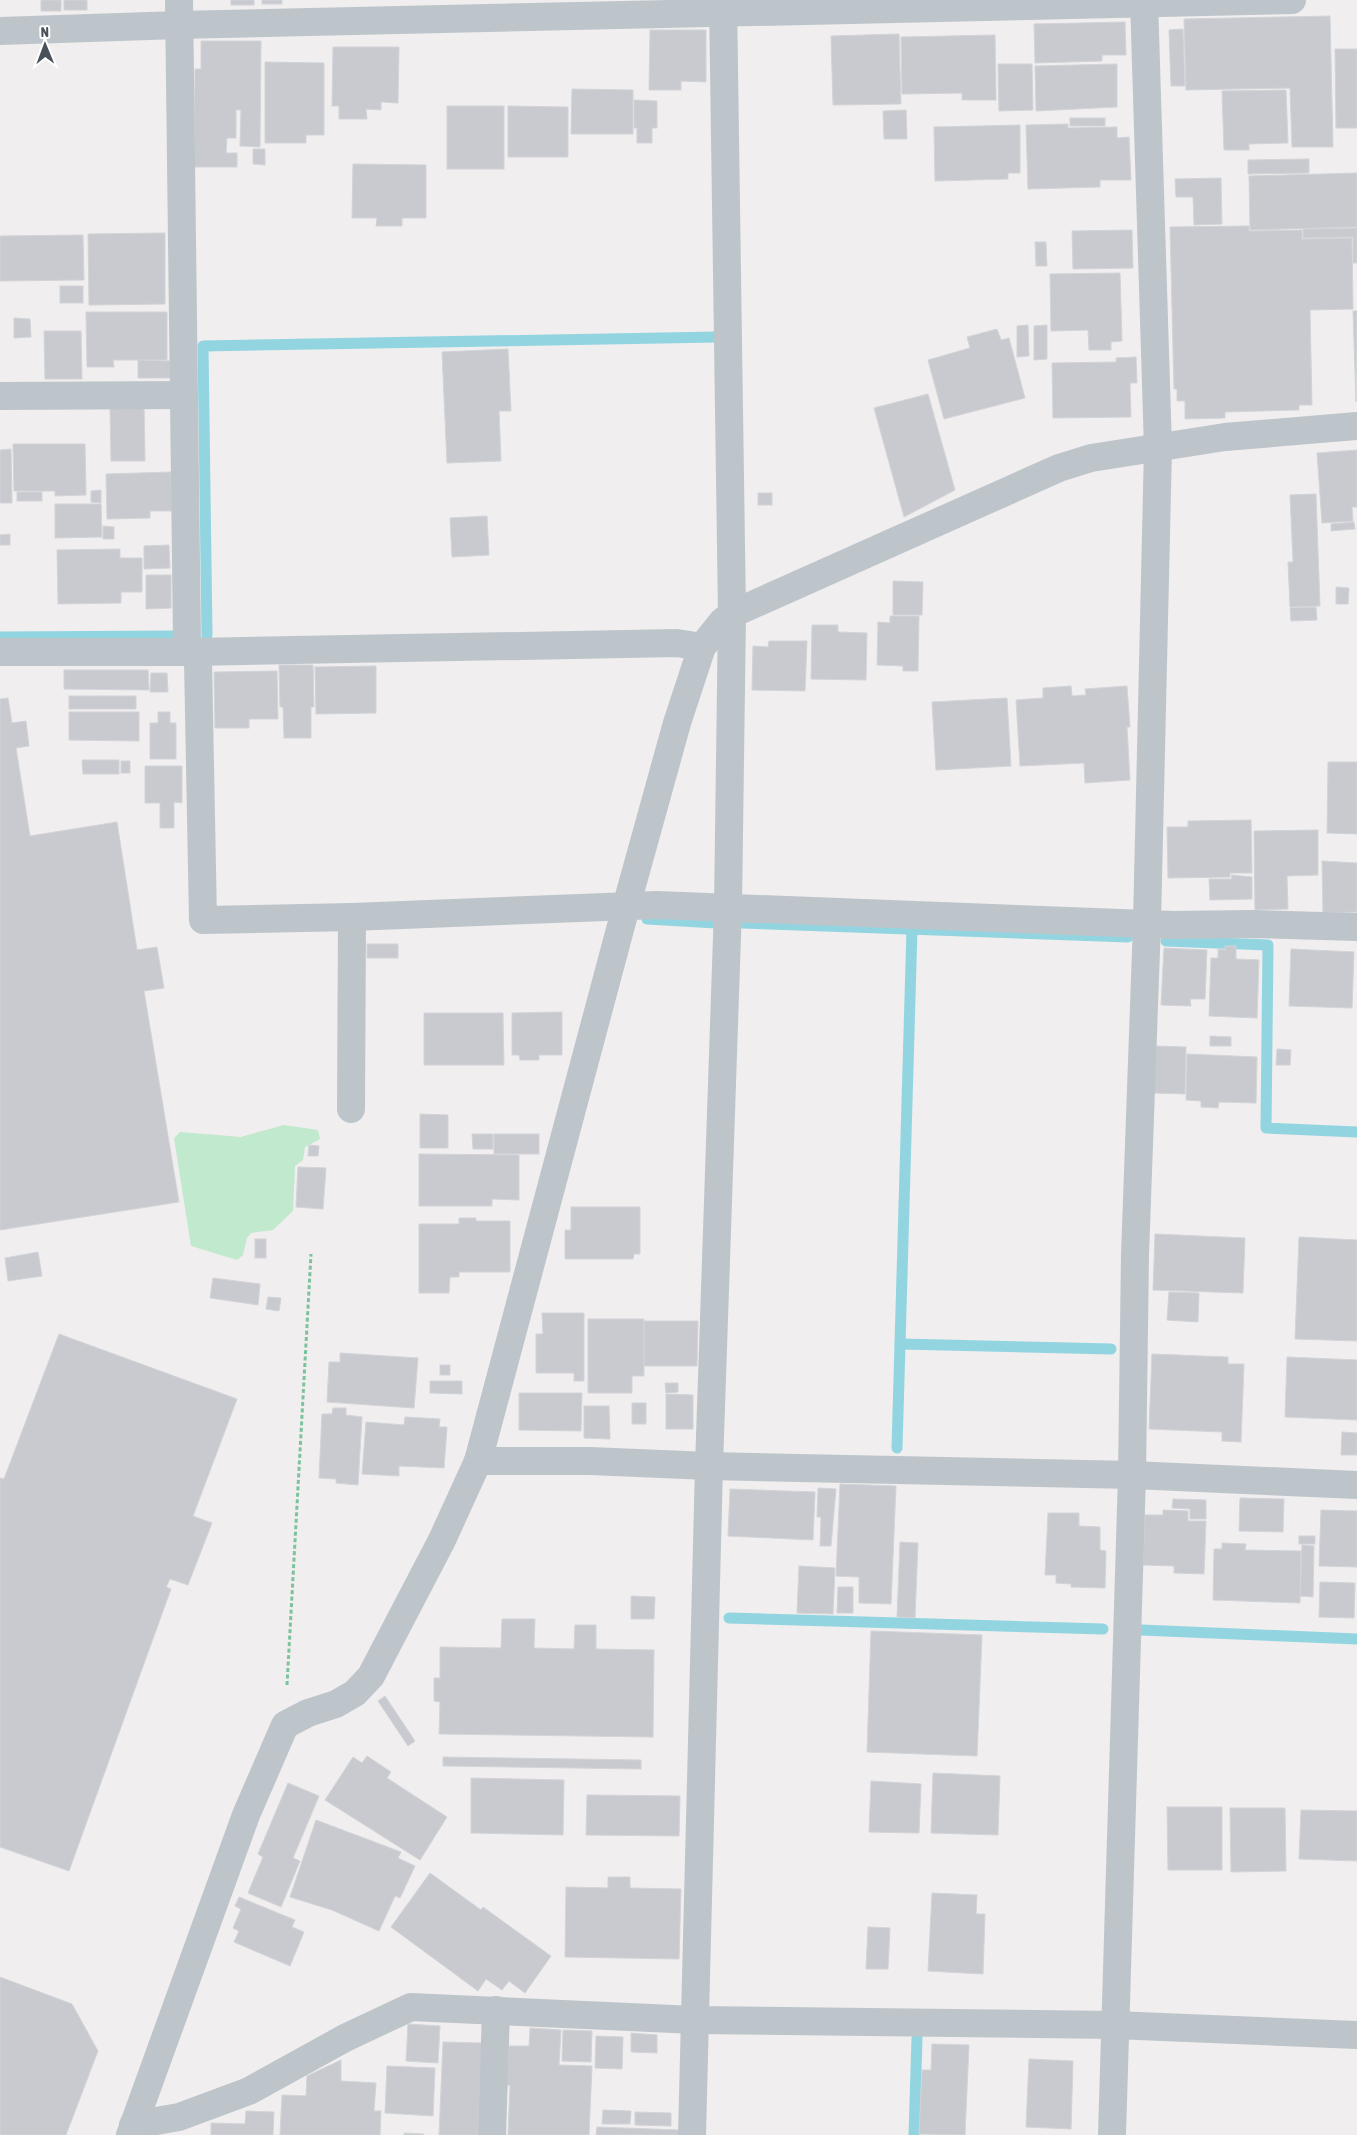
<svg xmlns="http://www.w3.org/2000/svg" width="1357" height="2135" font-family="'Asap Condensed',sans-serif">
<rect width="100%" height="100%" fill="#f0eeee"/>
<!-- green -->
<path fill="#c0e9ce" d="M 284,1125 L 318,1130 L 320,1139 L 305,1147 L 303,1160 L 295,1166 L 293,1211 L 273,1230 L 251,1233 L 247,1238 L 243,1255 L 237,1260 L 191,1246 L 174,1138 L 180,1132 L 241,1137 Z"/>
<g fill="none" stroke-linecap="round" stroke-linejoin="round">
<!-- stream -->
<g stroke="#92d5e1" stroke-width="11">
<path d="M 207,635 L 203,346 L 717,337"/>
<path d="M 0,637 L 177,636"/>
<path d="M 647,919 L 716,923"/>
<path d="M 742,923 L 1128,937"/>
<path d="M 1166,941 L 1268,945 L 1266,1128 L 1357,1132"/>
<path d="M 900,1344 L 1111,1349"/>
<path d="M 897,1448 L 912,929"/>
<path d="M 729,1618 L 1103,1629"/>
<path d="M 1141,1630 L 1357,1639"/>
<path d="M 914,2135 L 917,2038"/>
</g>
</g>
<!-- building -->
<g fill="#c9cad0" stroke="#d2d4d8">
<rect x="41" y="0" width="20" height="11"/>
<rect x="64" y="0" width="23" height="10"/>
<rect x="231" y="0" width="23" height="5"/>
<rect x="262" y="0" width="20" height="4"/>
<path d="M 1330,16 L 1333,147 L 1292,147 L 1290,88 L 1186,90 L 1184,19 Z"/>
<path d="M 1125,22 L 1126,55 L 1102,55 L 1102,61 L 1035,63 L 1034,24 Z"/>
<path d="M 1183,29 L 1185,86 L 1171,86 L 1169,30 Z"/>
<path d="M 650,30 L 706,30 L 706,82 L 681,81 L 681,90 L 649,90 Z"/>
<path d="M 899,34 L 901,104 L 833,105 L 831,36 Z"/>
<path d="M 995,35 L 996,100 L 962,100 L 962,93 L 902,94 L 901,37 Z"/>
<path d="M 201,41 L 261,41 L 260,147 L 240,146 L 241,110 L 236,110 L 236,138 L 227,138 L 226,153 L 237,153 L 237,167 L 194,167 L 195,69 L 201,69 Z"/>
<path d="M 333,47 L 399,47 L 398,103 L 381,102 L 381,110 L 366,109 L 367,119 L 339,119 L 339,106 L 332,106 Z"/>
<path d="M 1335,49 L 1357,49 L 1357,128 L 1336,128 Z"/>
<path d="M 265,62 L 324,63 L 324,135 L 306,135 L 306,143 L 265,143 Z"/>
<path d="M 998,64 L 1032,64 L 1033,110 L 999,111 Z"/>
<path d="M 1117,64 L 1117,107 L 1036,111 L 1035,66 Z"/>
<path d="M 572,89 L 633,90 L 633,134 L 571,134 Z"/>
<path d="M 1286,90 L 1288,143 L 1249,144 L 1249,150 L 1224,150 L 1222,91 Z"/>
<path d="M 634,100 L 657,101 L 657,128 L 652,128 L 652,143 L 637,143 L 637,128 L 634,128 Z"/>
<rect x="447" y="106" width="57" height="63"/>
<path d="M 508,106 L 568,107 L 568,157 L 508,157 Z"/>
<path d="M 906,110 L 907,139 L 884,139 L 883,111 Z"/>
<rect x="1070" y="118" width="35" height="8"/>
<path d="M 1068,124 L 1068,128 L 1117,127 L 1117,138 L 1129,137 L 1131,180 L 1100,180 L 1100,187 L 1028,189 L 1026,125 Z"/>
<path d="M 1020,125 L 1020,173 L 1008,173 L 1008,179 L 935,181 L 934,127 Z"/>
<path d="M 253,149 L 265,149 L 265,165 L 253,164 Z"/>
<path d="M 1309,159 L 1309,173 L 1248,174 L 1248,160 Z"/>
<path d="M 353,164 L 426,165 L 426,218 L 402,218 L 402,226 L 376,226 L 377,218 L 352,218 Z"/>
<path d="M 1357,173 L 1357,227 L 1250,230 L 1249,176 Z"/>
<path d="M 1221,178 L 1222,224 L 1194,225 L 1193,197 L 1176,197 L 1175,179 Z"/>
<path d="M 1249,226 L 1249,231 L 1302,230 L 1302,239 L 1352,238 L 1353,309 L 1310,310 L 1312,405 L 1299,405 L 1299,410 L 1225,412 L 1225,418 L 1185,419 L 1185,401 L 1177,401 L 1177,389 L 1174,389 L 1170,227 Z"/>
<path d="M 1357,228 L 1357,263 L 1353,263 L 1353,237 L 1303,238 L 1303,229 Z"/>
<path d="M 1132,230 L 1133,268 L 1073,269 L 1072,231 Z"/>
<path d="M 165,233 L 165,304 L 89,305 L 88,234 Z"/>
<path d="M 83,235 L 84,280 L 0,281 L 0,236 Z"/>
<path d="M 1035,242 L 1046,242 L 1047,266 L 1036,266 Z"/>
<path d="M 1120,273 L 1122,341 L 1111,342 L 1111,350 L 1089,350 L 1088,330 L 1051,331 L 1050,274 Z"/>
<rect x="60" y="286" width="23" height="17"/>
<path d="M 1353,311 L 1357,311 L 1356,402 Z"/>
<path d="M 86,312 L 167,312 L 167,360 L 113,360 L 114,367 L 87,367 Z"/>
<path d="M 14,318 L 30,319 L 31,337 L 14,338 Z"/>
<path d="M 1028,325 L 1029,356 L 1017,357 L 1017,326 Z"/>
<path d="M 1047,325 L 1047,359 L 1034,360 L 1034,326 Z"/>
<path d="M 997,329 L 1001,340 L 1009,338 L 1025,398 L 944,419 L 928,360 L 970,348 L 967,337 Z"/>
<path d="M 44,331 L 81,331 L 82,379 L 45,379 Z"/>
<path d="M 508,349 L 511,411 L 499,411 L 501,461 L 447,463 L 442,352 Z"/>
<path d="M 1136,357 L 1137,383 L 1130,383 L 1131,417 L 1053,418 L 1052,363 L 1116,362 L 1116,358 Z"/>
<path d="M 138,360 L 170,361 L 170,378 L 138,378 Z"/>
<path d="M 928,394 L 955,490 L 904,517 L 874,408 Z"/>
<path d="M 110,405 L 144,405 L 145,461 L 111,461 Z"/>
<path d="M 13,444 L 85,444 L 86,495 L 55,496 L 55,491 L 14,491 Z"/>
<path d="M 11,449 L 12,503 L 0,503 L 0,450 Z"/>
<path d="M 1357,450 L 1357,507 L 1352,507 L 1353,521 L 1322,523 L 1317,453 Z"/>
<path d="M 171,472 L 172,511 L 150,511 L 150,518 L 107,519 L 106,474 Z"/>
<path d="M 101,490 L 101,503 L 91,502 L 91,491 Z"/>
<rect x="17" y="492" width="25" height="9"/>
<rect x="758" y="493" width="14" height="12"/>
<path d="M 1316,494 L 1320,606 L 1290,607 L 1288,562 L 1293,562 L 1290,495 Z"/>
<path d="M 55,504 L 101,504 L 102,537 L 55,538 Z"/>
<path d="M 487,516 L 489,555 L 452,557 L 450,518 Z"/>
<path d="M 1354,522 L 1355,529 L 1331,531 L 1331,524 Z"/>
<path d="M 103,526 L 114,527 L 114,539 L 103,539 Z"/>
<path d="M 10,534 L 10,545 L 0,545 L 0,535 Z"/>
<path d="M 169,545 L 170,568 L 144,569 L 144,546 Z"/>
<path d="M 120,549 L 120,558 L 142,558 L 142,592 L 121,592 L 121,603 L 58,604 L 57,550 Z"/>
<path d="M 146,575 L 171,575 L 171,608 L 146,609 Z"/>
<path d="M 893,581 L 923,582 L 922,615 L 893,615 Z"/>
<path d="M 1336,587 L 1349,588 L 1348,604 L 1336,604 Z"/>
<path d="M 1316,607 L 1317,620 L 1291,621 L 1290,608 Z"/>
<path d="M 890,616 L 919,616 L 918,671 L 903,671 L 903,666 L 877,665 L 878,622 L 890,623 Z"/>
<path d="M 812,625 L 838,625 L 838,632 L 867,633 L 866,680 L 811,679 Z"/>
<path d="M 769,641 L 807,641 L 805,691 L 752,690 L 753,646 L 768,647 Z"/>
<path d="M 279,665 L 313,665 L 314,707 L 311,707 L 311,738 L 284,738 L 283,707 L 280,707 Z"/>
<path d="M 376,666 L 376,713 L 316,714 L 315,667 Z"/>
<path d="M 64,670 L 148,670 L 149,690 L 64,689 Z"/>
<path d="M 277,671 L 278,719 L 249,719 L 249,728 L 215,728 L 214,672 Z"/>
<path d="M 151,673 L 167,673 L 168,692 L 150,692 Z"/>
<path d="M 1071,686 L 1072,696 L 1086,695 L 1085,689 L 1127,686 L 1130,727 L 1127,727 L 1130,780 L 1085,783 L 1084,763 L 1020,766 L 1016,700 L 1043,698 L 1043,688 Z"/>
<rect x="69" y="696" width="67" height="13"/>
<path d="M 8,698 L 12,723 L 26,721 L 29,746 L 16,748 L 30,836 L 117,822 L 137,950 L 157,947 L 164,988 L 144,991 L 179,1202 L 0,1230 L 0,699 Z"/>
<path d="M 1007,698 L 1011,766 L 936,770 L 932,702 Z"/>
<path d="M 69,712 L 139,712 L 139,741 L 69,740 Z"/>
<path d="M 158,712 L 170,712 L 170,723 L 176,723 L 176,759 L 150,759 L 150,723 L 158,723 Z"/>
<path d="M 82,760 L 119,760 L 119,774 L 83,774 Z"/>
<rect x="121" y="761" width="9" height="12"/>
<path d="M 1328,762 L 1357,762 L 1357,834 L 1327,833 Z"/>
<path d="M 145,766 L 182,766 L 182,803 L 174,802 L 174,828 L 160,828 L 160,803 L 145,803 Z"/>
<path d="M 1251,820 L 1252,873 L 1230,873 L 1230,877 L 1168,878 L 1167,827 L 1188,827 L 1188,821 Z"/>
<path d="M 1318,830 L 1318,875 L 1287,876 L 1288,909 L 1255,910 L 1254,831 Z"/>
<path d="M 1322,861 L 1357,863 L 1357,912 L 1323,913 Z"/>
<path d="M 1231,875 L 1252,877 L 1252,899 L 1210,900 L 1209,879 L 1232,879 Z"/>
<rect x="367" y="944" width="31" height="14"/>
<path d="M 1225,946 L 1236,946 L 1236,959 L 1259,960 L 1257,1018 L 1209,1016 L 1211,958 L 1218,958 L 1218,949 L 1225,950 Z"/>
<path d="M 1164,948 L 1207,950 L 1205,999 L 1190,999 L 1191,1006 L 1161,1005 Z"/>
<path d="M 1291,949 L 1354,952 L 1352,1008 L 1289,1006 Z"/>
<path d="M 562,1012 L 562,1055 L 539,1055 L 539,1060 L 520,1060 L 519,1055 L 512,1055 L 512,1013 Z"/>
<path d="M 424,1013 L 503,1013 L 504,1065 L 424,1065 Z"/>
<path d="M 1210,1036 L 1231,1037 L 1231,1046 L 1210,1046 Z"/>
<path d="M 1156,1046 L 1186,1047 L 1185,1094 L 1154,1093 Z"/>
<path d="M 1277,1049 L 1291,1050 L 1290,1065 L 1276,1065 Z"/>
<path d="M 1187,1054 L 1257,1057 L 1256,1103 L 1219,1102 L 1218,1108 L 1201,1107 L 1201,1101 L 1186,1100 Z"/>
<path d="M 420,1114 L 448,1115 L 448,1148 L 420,1148 Z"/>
<path d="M 472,1134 L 493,1134 L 493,1149 L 473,1149 Z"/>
<rect x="494" y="1134" width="45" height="20"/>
<path d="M 309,1145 L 319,1146 L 318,1156 L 308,1156 Z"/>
<path d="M 419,1154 L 519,1155 L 519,1200 L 492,1199 L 492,1206 L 419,1206 Z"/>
<path d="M 298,1167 L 326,1168 L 323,1209 L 296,1207 Z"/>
<path d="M 571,1207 L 640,1207 L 640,1254 L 634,1254 L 633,1259 L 565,1259 L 565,1230 L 571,1230 Z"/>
<path d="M 459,1218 L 476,1218 L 476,1221 L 510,1221 L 510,1272 L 459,1272 L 459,1277 L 450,1277 L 449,1293 L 419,1293 L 419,1224 L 459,1224 Z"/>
<path d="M 1155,1234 L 1245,1238 L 1243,1293 L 1153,1290 Z"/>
<path d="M 1299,1237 L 1357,1240 L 1357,1341 L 1295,1339 Z"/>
<rect x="255" y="1239" width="11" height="19"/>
<path d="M 38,1252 L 42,1276 L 8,1281 L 5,1258 Z"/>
<path d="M 213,1278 L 260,1284 L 258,1305 L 210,1298 Z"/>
<path d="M 1169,1292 L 1199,1293 L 1198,1322 L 1167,1320 Z"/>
<path d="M 268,1297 L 281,1298 L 279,1311 L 266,1309 Z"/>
<path d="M 542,1313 L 584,1313 L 584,1381 L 574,1381 L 574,1373 L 536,1373 L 536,1334 L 543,1334 Z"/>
<path d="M 588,1319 L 644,1319 L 644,1376 L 632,1376 L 632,1393 L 588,1393 Z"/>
<path d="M 644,1321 L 698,1321 L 697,1366 L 644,1366 Z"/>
<path d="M 59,1334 L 237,1399 L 193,1516 L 212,1523 L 188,1585 L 170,1579 L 166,1587 L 171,1589 L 69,1871 L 0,1847 L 0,1478 L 4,1479 Z"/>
<path d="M 340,1353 L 418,1358 L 414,1408 L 327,1402 L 329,1362 L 340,1362 Z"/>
<path d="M 1152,1354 L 1228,1357 L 1228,1364 L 1244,1364 L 1241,1442 L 1222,1441 L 1222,1432 L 1149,1429 Z"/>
<path d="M 1287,1357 L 1357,1360 L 1357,1420 L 1285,1417 Z"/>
<rect x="440" y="1365" width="10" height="10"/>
<path d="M 430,1381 L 462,1381 L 462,1394 L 430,1393 Z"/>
<path d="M 665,1383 L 678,1383 L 678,1392 L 666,1393 Z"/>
<path d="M 519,1393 L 582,1393 L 581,1431 L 519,1430 Z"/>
<path d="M 666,1394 L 693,1395 L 693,1429 L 666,1429 Z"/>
<rect x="632" y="1403" width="14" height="21"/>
<path d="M 584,1406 L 609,1406 L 610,1439 L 584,1438 Z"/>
<path d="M 333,1408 L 346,1408 L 346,1415 L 362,1417 L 358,1485 L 336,1483 L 336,1479 L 319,1478 L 322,1414 L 332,1414 Z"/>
<path d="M 405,1417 L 440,1419 L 439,1427 L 447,1427 L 444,1468 L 399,1466 L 399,1476 L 362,1474 L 366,1422 L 404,1425 Z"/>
<path d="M 1342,1432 L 1357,1433 L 1357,1455 L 1341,1455 Z"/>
<path d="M 840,1484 L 896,1486 L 891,1604 L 859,1603 L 859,1577 L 836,1576 Z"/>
<path d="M 818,1488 L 836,1489 L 831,1546 L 820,1546 L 821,1517 L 817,1517 Z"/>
<path d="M 730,1489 L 815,1492 L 813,1540 L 728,1536 Z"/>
<path d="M 1240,1498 L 1284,1499 L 1283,1532 L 1239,1531 Z"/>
<path d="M 1173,1499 L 1206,1500 L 1206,1519 L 1190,1519 L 1190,1509 L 1172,1508 Z"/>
<path d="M 1163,1510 L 1188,1511 L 1188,1521 L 1206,1521 L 1204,1574 L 1174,1573 L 1174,1566 L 1143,1565 L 1145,1515 L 1163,1515 Z"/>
<path d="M 1321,1510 L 1357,1511 L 1357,1567 L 1319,1566 Z"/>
<path d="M 1048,1513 L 1079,1513 L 1079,1526 L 1100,1527 L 1100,1550 L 1106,1551 L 1105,1588 L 1071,1587 L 1071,1584 L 1056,1583 L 1056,1575 L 1045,1575 Z"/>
<rect x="1299" y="1536" width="16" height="8"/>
<path d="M 900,1542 L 918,1543 L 915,1618 L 897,1617 Z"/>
<path d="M 1222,1543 L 1246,1544 L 1245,1550 L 1301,1551 L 1300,1603 L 1213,1600 L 1214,1549 L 1222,1549 Z"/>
<path d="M 1302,1545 L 1314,1546 L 1313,1597 L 1300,1596 Z"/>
<path d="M 799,1566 L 835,1568 L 833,1614 L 797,1613 Z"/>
<path d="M 1320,1582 L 1355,1583 L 1354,1618 L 1319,1617 Z"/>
<path d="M 838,1587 L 853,1587 L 853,1613 L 837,1613 Z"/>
<path d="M 631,1596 L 655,1597 L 654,1619 L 631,1619 Z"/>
<path d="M 502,1619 L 535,1619 L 534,1648 L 574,1649 L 575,1625 L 596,1625 L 596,1649 L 654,1650 L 653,1737 L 439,1734 L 440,1702 L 434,1701 L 434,1678 L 440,1678 L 440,1647 L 501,1648 Z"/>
<path d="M 871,1631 L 982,1635 L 977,1756 L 867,1752 Z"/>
<path d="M 385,1696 L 415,1741 L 408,1746 L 378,1701 Z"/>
<path d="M 367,1756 L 391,1772 L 387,1778 L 447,1817 L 420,1860 L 325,1800 L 353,1757 L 362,1763 Z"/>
<path d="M 443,1757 L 641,1760 L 641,1769 L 443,1766 Z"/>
<path d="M 933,1773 L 1000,1776 L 998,1835 L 931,1833 Z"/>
<path d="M 471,1778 L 564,1780 L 563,1835 L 471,1833 Z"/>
<path d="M 871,1781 L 921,1784 L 919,1833 L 869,1832 Z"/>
<path d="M 288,1783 L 319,1796 L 293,1858 L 300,1861 L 281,1907 L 248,1893 L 263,1857 L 258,1854 Z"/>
<path d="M 587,1795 L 680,1796 L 679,1836 L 586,1835 Z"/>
<path d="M 1167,1807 L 1222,1807 L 1222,1870 L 1168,1870 Z"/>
<path d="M 1230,1808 L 1285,1808 L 1286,1871 L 1231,1872 Z"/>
<path d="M 1301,1810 L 1357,1811 L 1357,1861 L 1299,1859 Z"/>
<path d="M 316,1820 L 401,1852 L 398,1858 L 415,1866 L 400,1898 L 395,1896 L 379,1931 L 332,1910 L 290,1897 Z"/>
<path d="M 430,1873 L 481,1910 L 483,1907 L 551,1956 L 525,1993 L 509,1981 L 502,1990 L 486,1979 L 478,1991 L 391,1927 Z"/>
<path d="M 608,1877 L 630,1877 L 630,1888 L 681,1889 L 679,1959 L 565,1957 L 566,1887 L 608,1888 Z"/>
<path d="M 932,1893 L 977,1895 L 976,1914 L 985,1914 L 983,1974 L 928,1971 Z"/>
<path d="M 239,1897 L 295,1920 L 292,1927 L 304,1932 L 290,1966 L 234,1942 L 239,1931 L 233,1928 L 241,1909 L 235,1906 Z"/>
<path d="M 868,1927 L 890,1928 L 888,1969 L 866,1969 Z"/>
<path d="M 0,1977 L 72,2004 L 98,2051 L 66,2135 L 0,2135 Z"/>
<path d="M 408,2024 L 440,2026 L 438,2063 L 406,2061 Z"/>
<path d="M 530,2028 L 561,2030 L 559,2065 L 592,2066 L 589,2135 L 508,2135 L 510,2085 L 507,2085 L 509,2046 L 529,2046 Z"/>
<path d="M 563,2030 L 592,2031 L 591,2062 L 562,2061 Z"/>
<path d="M 631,2033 L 657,2035 L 657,2053 L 631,2052 Z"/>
<path d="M 596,2036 L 623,2037 L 622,2069 L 595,2068 Z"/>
<path d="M 443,2042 L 482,2043 L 478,2135 L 439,2135 Z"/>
<path d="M 932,2044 L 969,2045 L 965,2135 L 919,2134 L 922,2070 L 931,2070 Z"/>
<path d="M 1029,2059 L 1073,2061 L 1071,2129 L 1026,2127 Z"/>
<path d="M 341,2060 L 341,2081 L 376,2083 L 374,2111 L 381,2111 L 380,2135 L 280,2135 L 282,2095 L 306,2096 L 307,2076 Z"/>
<path d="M 387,2066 L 435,2068 L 433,2116 L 385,2113 Z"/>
<path d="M 603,2110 L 631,2111 L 630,2124 L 602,2124 Z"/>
<path d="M 246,2111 L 274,2112 L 273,2135 L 211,2135 L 211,2123 L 245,2124 Z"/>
<path d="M 635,2112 L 671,2113 L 671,2126 L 635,2125 Z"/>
<path d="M 597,2127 L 679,2130 L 679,2135 L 596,2135 Z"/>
<path d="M 404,2133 L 424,2134 L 424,2135 L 404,2135 Z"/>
</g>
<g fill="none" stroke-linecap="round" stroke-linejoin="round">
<!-- path -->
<path stroke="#7cc39d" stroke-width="3" stroke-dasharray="4 2.5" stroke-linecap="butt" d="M 287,1685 L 311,1254"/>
<!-- street -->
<g stroke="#bdc5cb" stroke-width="28">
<path d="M 179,0 L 187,640 L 198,661 L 203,920 L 352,917 L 657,905 L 1173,925 L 1251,924 L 1357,927"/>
<path d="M 0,31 L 179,25 L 1292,0"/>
<path d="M 0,396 L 184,395"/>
<path d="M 0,652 L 192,652 L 677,643 L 702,647"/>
<path d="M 351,1109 L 352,917"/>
<path d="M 478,1461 L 590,1461 L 709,1466 L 1132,1475 L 1357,1485"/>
<path d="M 133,2125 L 179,2117 L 249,2091 L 345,2038 L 411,2007 L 695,2020 L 1114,2025 L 1357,2035"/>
<path d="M 130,2135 L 246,1815 L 285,1725 L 308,1713 L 336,1704 L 355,1693 L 371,1676 L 442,1540 L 478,1461 L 626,907 L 677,723 L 702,647 L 722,622 L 732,614 L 1059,468 L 1091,458 L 1225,437 L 1357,426"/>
<path d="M 492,2135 L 496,2010"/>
<path d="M 692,2135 L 709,1466 L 728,907 L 732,614 L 723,0"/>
<path d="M 1112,2135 L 1132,1475 L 1135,1255 L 1147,923 L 1158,448 L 1144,0"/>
</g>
</g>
<!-- north arrow -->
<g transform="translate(45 45) rotate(359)" stroke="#ffffff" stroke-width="4" paint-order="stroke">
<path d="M0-4L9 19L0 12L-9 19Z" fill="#485159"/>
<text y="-8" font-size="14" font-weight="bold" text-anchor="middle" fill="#485159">N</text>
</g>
</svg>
